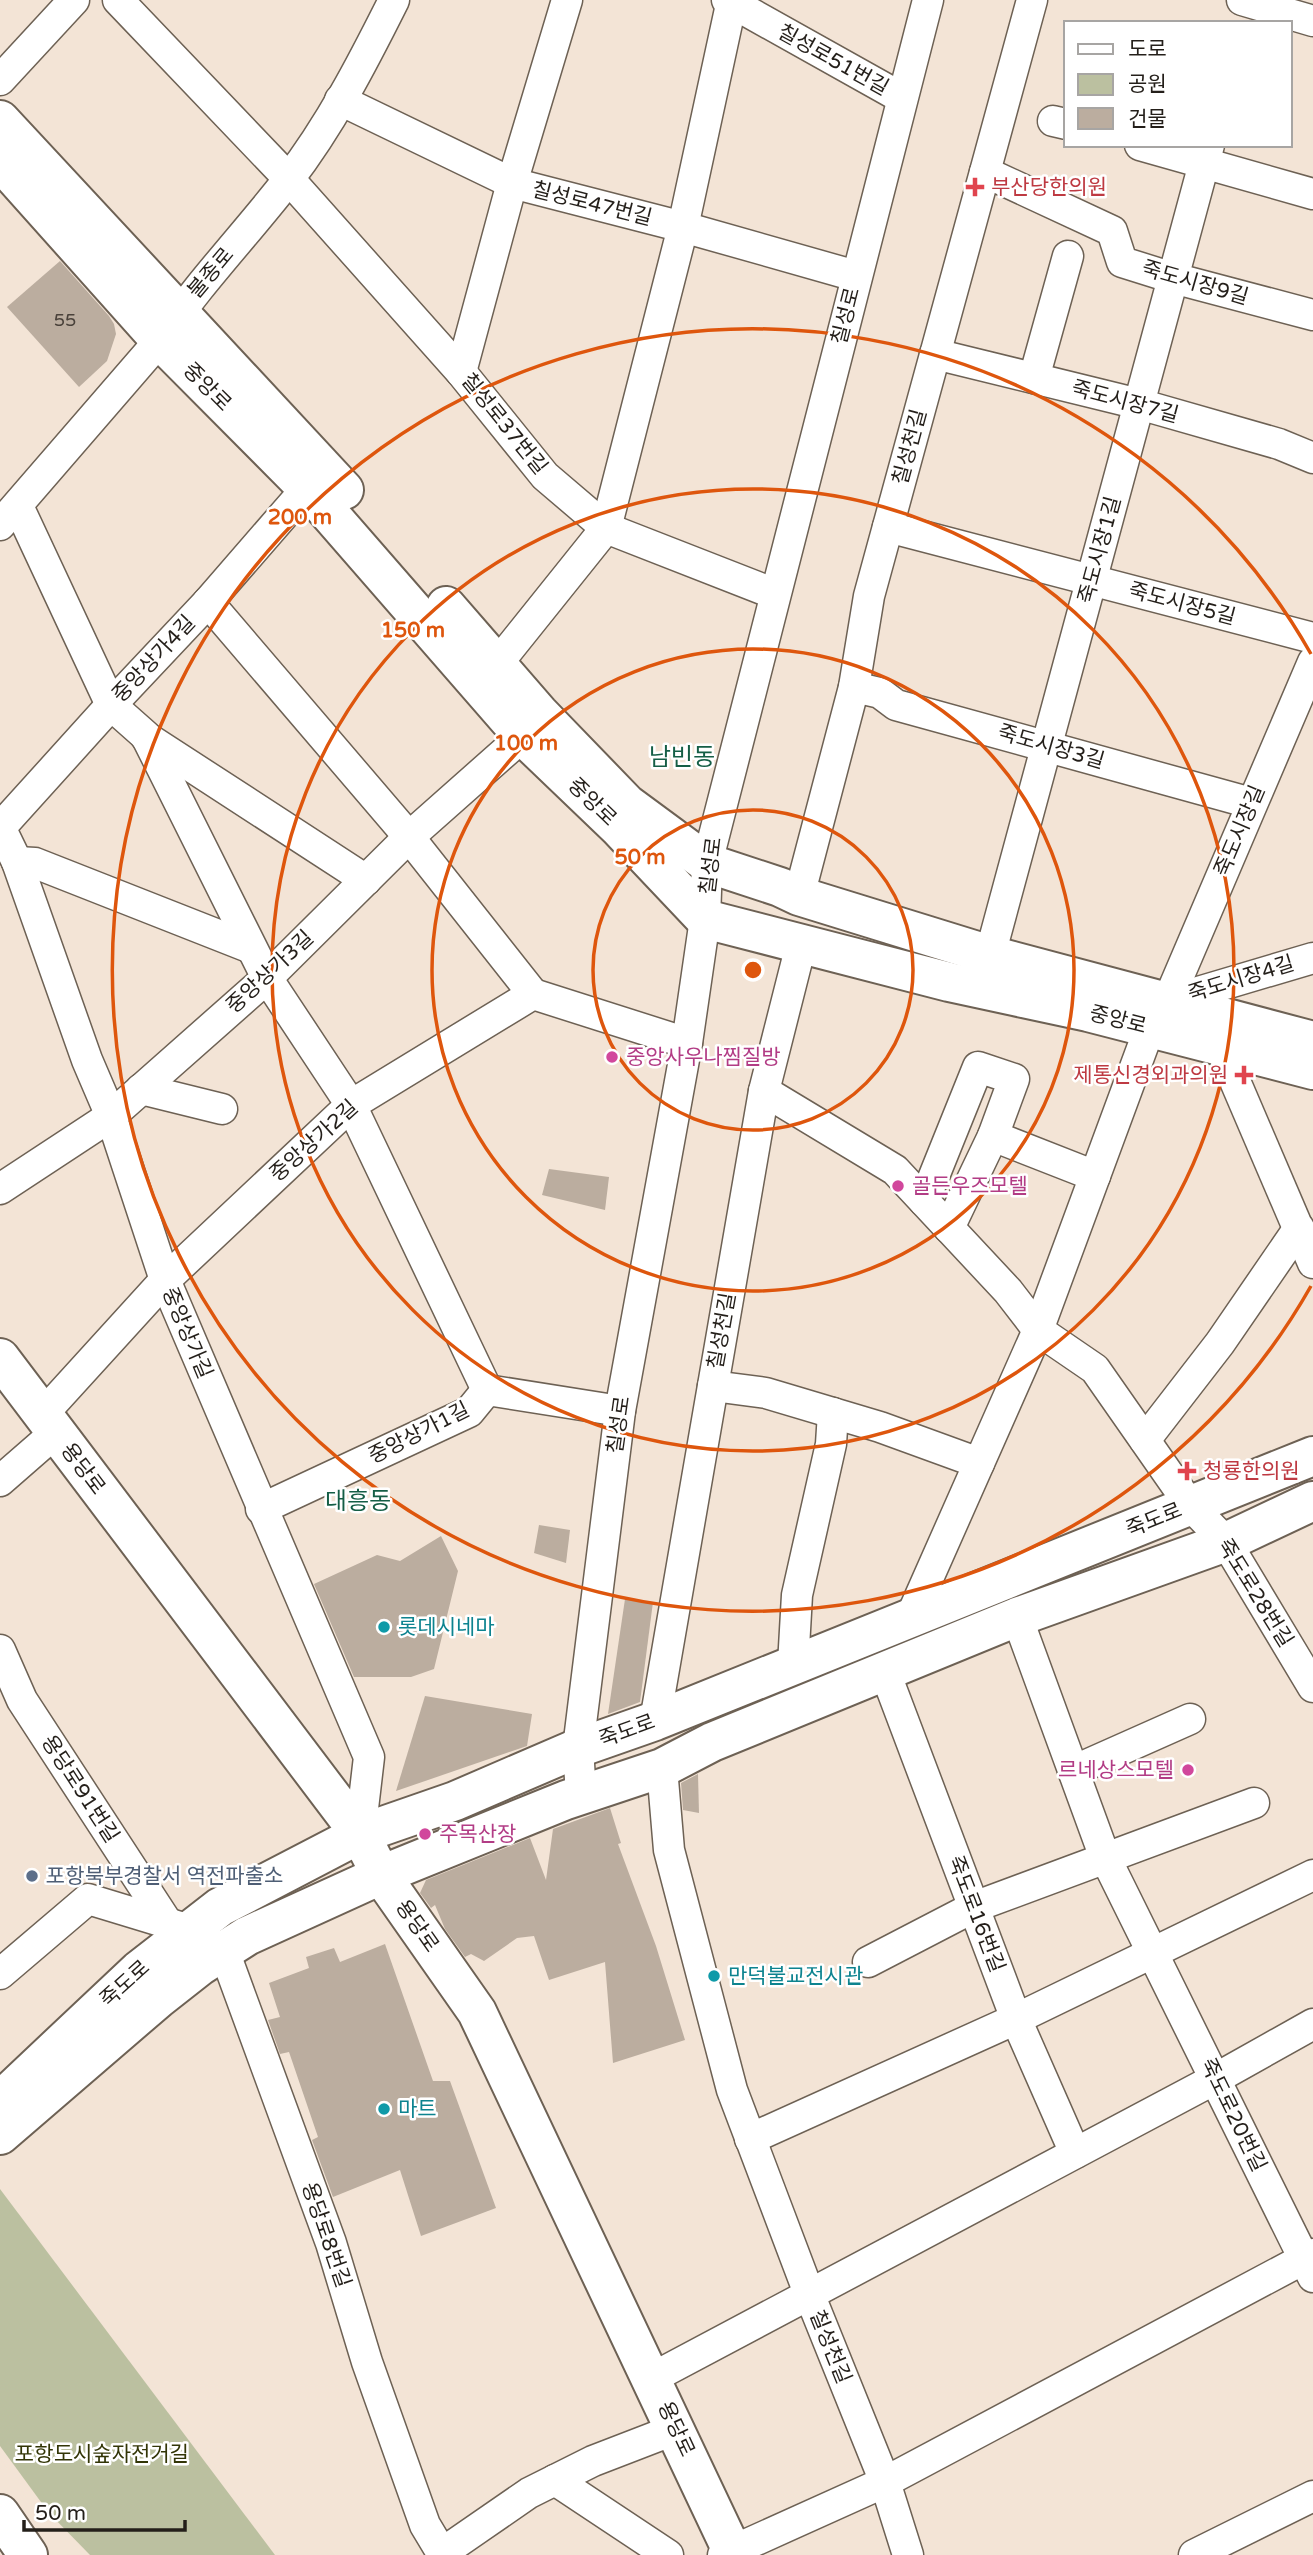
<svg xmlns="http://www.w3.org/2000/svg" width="1313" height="2555" font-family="'Varela Round','Noto Sans KR',sans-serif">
<rect width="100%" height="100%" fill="#f3e4d6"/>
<!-- green -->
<path fill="#bbc0a0" d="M 0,2189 L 275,2555 L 90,2555 L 49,2513 L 0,2446 Z"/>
<!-- building -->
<g fill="#bbad9f">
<path d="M 60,261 L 109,316 L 114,324 L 116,334 L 107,361 L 79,387 L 7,307 Z"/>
<path d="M 549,1169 L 609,1177 L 605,1210 L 542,1195 Z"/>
<path d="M 539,1525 L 570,1530 L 566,1563 L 534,1553 Z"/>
<path d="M 441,1536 L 458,1571 L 434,1669 L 411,1677 L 354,1677 L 314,1584 L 377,1555 L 400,1561 Z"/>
<path d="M 625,1599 L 653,1602 L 640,1702 L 608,1714 Z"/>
<path d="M 425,1696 L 532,1714 L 527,1746 L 396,1791 Z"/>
<path d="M 698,1774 L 699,1813 L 683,1810 L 681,1783 Z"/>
<path d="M 610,1808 L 621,1843 L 618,1844 L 656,1946 L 685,2040 L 613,2063 L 605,1962 L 549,1980 L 534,1936 L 517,1938 L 484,1961 L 471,1954 L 465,1957 L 445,1929 L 435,1905 L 431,1908 L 420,1893 L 426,1880 L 530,1838 L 546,1880 L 553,1829 Z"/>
<path d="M 385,1944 L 433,2081 L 450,2081 L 496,2208 L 421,2236 L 400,2170 L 333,2197 L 312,2140 L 318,2137 L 289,2052 L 280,2054 L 268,2020 L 280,2017 L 269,1983 L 309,1968 L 306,1957 L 334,1948 L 340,1962 Z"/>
</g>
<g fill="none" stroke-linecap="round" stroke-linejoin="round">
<!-- minor casing -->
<g stroke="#6d6154" stroke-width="33">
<g id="minor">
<path d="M 118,0 L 289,179 L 461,372 L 545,476 L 606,528 L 775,594"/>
<path d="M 727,0 L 902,98"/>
<path d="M 1242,0 L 1313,21"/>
<path d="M 0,80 L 74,0"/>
<path d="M 340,100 L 512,183 L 683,227 L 856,276"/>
<path d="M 1053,121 L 1066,124"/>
<path d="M 1140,145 L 1313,194"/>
<path d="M 985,172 L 1112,231 L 1122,262 L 1173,278 L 1313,315"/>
<path d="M 935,354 L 1139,404 L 1279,444 L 1313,458"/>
<path d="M 461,372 L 512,183 L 567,0"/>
<path d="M 1034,378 L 1068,256"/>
<path d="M 18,506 L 111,705 L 146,736 L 267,978 L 351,1105 L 487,1390"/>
<path d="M 0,525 L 160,340 C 199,283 246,234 288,180 C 330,126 363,62 394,0"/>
<path d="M 888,527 L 1313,638"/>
<path d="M 208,602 L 409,837 L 533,994"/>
<path d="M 497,664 L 606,528 L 683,227 L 732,0"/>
<path d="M 854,687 L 880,693 L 896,705 L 1251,803"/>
<path d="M 146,737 L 366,880"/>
<path d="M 0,827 L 17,862 L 87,1060 L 111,1116 L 165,1280 L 369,1757 L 360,1834"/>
<path d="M 0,828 L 111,705 L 208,602 L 307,488"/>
<path d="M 17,862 L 35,863 L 251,948"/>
<path d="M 799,896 L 854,687 L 869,596 L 1032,0"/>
<path d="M 990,955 L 1209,145"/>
<path d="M 1168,1001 L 1313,662"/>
<path d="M 1168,1001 L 1313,958"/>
<path d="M 1220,1046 L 1313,1263"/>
<path d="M 141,1089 L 222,1109"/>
<path d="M 764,1091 L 895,1170 L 1008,1291 L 1038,1330 L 1095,1369 L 1190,1505 L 1226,1542 L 1313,1687"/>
<path d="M 0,1189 L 111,1116 L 267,978 L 409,837 L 523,736"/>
<path d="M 924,1201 L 978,1067 L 1014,1079 L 993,1136 L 1095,1176"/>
<path d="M 949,1228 L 993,1136"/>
<path d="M 713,1386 L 766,1393 L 880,1427 L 979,1463"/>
<path d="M 43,1414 L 165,1280 L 351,1105 L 533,994 L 687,1043"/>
<path d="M 1145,1440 L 1220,1343 L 1299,1228"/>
<path d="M 0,1481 L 55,1433"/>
<path d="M 261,1509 L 469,1412 L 487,1390 L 620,1411"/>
<path d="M 1017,1617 L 1104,1855 L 1313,2277"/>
<path d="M 910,1619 L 1038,1330 L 1150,1027"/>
<path d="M 0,1650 L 22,1700 L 168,1924"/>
<path d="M 793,1665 L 797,1595 L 831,1444 L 833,1413"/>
<path d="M 885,1672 L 1016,2019 L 1075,2153"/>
<path d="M 655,1721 L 764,1091 L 801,945"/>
<path d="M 662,1768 L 669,1850 L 732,2090 L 810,2296 L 885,2482 L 908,2555"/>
<path d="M 1073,1771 L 1190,1719"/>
<path d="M 581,1795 L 578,1748 L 620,1411 L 687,1043 L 705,919 L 707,863 L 928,0"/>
<path d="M 868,1962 L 974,1907 L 1254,1803"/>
<path d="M 0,1974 L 88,1899 L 190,1930 L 224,1951 L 331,2243 L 367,2362 L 425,2525 L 443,2555"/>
<path d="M 750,2139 L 1016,2019 L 1313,1875"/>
<path d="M 652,2378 L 1215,2079 L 1313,2024"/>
<path d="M 555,2480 L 668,2555"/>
<path d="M 442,2553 L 529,2493 L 593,2461 L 676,2429"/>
<path d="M 723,2555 L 885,2482 L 1313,2254"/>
<path d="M 1194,2555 L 1313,2496"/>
</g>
</g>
<!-- major casing -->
<g stroke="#6d6154" stroke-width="42">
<g id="major">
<path d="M 0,120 L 344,490"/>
<path d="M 0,161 L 160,340 L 307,488 L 523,736 L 618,827 L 705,919 L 949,982 L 1088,1012 L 1313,1070"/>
<path d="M 446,606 L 539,713 L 627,804 L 707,863 L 780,887 L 799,896 L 990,955 L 1313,1041"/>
<path d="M 0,1358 L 360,1834 L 381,1875 L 477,2012 L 734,2555"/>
<path d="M 0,2101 L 139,1970 L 220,1907 L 360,1834 L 455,1801 L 578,1748 L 655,1721 L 1313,1456"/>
<path d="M 0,2135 L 158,1999 L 200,1966 L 247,1936 L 381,1875 L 566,1800 L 662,1768 L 712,1742 L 1017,1617 L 1226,1542 L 1313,1501"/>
<path d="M 0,2514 L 28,2555"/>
</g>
</g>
<!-- minor -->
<use href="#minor" stroke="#fff" stroke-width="30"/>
<!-- major -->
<use href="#major" stroke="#fff" stroke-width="38"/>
</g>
<!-- distance rings -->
<g fill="none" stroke="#de560d" stroke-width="3.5">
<circle cx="753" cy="970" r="160"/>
<circle cx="753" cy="970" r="321"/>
<circle cx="753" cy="970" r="481"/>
<path d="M1311 1286A641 641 0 1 1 1311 654"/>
</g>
<!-- markers -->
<g fill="#e0444e" stroke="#fff" stroke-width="2.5">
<path d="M971.5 176.5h7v7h7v7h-7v7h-7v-7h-7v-7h7z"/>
<path d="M1240.5 1064.5h7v7h7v7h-7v7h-7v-7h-7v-7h7z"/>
<path d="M1183.5 1460.5h7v7h7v7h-7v7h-7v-7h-7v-7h7z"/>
</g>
<g fill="#d1479c" stroke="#fff" stroke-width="2.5">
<circle cx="612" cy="1057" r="7"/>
<circle cx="898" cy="1186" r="7"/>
<circle cx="1188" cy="1770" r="7"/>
<circle cx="425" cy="1834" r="7"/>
</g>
<g fill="#0f9aa8" stroke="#fff" stroke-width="2.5">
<circle cx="384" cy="1627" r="7"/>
<circle cx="714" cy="1976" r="7"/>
<circle cx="384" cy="2109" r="7"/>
</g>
<circle fill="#5c6f8a" stroke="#fff" stroke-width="2.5" cx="32" cy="1876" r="7"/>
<g text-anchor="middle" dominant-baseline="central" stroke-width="5" stroke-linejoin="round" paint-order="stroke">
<!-- number labels -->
<g font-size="18" fill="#4a423b">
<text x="65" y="320">55</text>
</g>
<!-- street labels -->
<g font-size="21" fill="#241f1a" stroke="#fff">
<text transform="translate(833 60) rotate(29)">칠성로51번길</text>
<text transform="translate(592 204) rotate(14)">칠성로47번길</text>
<text transform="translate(211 273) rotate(-50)">불종로</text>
<text transform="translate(1195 283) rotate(16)">죽도시장9길</text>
<text transform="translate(846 316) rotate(-76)">칠성로</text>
<text transform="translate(207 387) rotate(45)">중앙로</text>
<text transform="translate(1125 402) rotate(15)">죽도시장7길</text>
<text transform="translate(504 424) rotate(51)">칠성로37번길</text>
<text transform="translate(910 447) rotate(-75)">칠성천길</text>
<text transform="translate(1100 550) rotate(-75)">죽도시장1길</text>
<text transform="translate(1182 604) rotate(15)">죽도시장5길</text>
<text transform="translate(154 659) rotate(-47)">중앙상가4길</text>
<text transform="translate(1051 747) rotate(16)">죽도시장3길</text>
<text transform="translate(592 802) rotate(44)">중앙로</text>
<text transform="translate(1240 831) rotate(-67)">죽도시장길</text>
<text transform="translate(711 866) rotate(-83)">칠성로</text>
<text transform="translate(270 972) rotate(-43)">중앙상가3길</text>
<text transform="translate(1241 979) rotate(-17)">죽도시장4길</text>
<text transform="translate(1118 1020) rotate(14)">중앙로</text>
<text transform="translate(314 1141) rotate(-42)">중앙상가2길</text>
<text transform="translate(722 1331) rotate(-80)">칠성천길</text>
<text transform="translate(187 1333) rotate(67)">중앙상가길</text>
<text transform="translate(619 1425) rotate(-82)">칠성로</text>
<text transform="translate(419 1433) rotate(-27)">중앙상가1길</text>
<text transform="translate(83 1469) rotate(53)">용당로</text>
<text transform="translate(1154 1520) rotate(-22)">죽도로</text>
<text transform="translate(1255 1593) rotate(58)">죽도로28번길</text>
<text transform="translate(627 1731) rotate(-20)">죽도로</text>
<text transform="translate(80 1789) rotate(57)">용당로91번길</text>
<text transform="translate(976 1914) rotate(69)">죽도로16번길</text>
<text transform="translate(417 1926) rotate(55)">용당로</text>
<text transform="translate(125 1984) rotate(-42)">죽도로</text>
<text transform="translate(1233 2115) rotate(64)">죽도로20번길</text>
<text transform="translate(326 2235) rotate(71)">용당로8번길</text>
<text transform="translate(830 2347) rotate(68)">칠성천길</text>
<text transform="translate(676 2429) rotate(65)">용당로</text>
</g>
<!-- health labels -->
<g font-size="21" fill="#be3a42" stroke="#fff" text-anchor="start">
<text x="991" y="187">부산당한의원</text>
<text x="1228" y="1075" text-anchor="end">제통신경외과의원</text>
<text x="1203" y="1471">청룡한의원</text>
</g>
<!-- hotel labels -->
<g font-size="21" fill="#b23c85" stroke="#fff" text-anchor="start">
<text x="626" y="1057">중앙사우나찜질방</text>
<text x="912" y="1186">골든우즈모텔</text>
<text x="1174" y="1770" text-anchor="end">르네상스모텔</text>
<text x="439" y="1834">주목산장</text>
</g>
<!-- culture labels -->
<g font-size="21" fill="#0d838f" stroke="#fff" text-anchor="start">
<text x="398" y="1627">롯데시네마</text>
<text x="728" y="1976">만덕불교전시관</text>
<text x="398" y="2109">마트</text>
</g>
<!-- service labels -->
<g font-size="21" fill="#4e5e75" stroke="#fff" text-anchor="start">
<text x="46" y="1876">포항북부경찰서 역전파출소</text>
</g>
<!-- park labels -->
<g font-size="21" fill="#323506" stroke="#fff">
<text x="102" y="2454">포항도시숲자전거길</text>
</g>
<!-- quarter labels -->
<g font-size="24" fill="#155e46" stroke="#fff">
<text x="682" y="757">남빈동</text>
<text x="358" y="1501">대흥동</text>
</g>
</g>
<circle cx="753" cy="970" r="10" fill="#de560d" stroke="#fff" stroke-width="3.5"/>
<g font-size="21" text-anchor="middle" font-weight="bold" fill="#de560d" stroke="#fff" stroke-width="5" stroke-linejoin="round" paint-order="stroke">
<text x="300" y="524">200 m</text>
<text x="413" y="637">150 m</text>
<text x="526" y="750">100 m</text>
<text x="640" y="864">50 m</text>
</g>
<!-- legend -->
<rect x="1064" y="21" width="228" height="126" fill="#ffffff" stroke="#a7a5a3" stroke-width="2"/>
<rect x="1078" y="44" width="35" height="10" fill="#ffffff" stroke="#a7a5a3" stroke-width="2"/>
<text x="1128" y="56" font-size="21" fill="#241f1a">도로</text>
<rect x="1078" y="74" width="35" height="21" fill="#bbc0a0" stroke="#a7a5a3" stroke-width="2"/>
<text x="1128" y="91" font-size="21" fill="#241f1a">공원</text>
<rect x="1078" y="108" width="35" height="21" fill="#bbad9f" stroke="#a7a5a3" stroke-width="2"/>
<text x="1128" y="126" font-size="21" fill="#241f1a">건물</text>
<!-- scale -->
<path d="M24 2520v10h161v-10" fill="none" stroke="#241f1a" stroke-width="3.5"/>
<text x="35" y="2520" font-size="21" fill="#241f1a" stroke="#ffffff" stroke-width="5" paint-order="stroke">50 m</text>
</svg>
